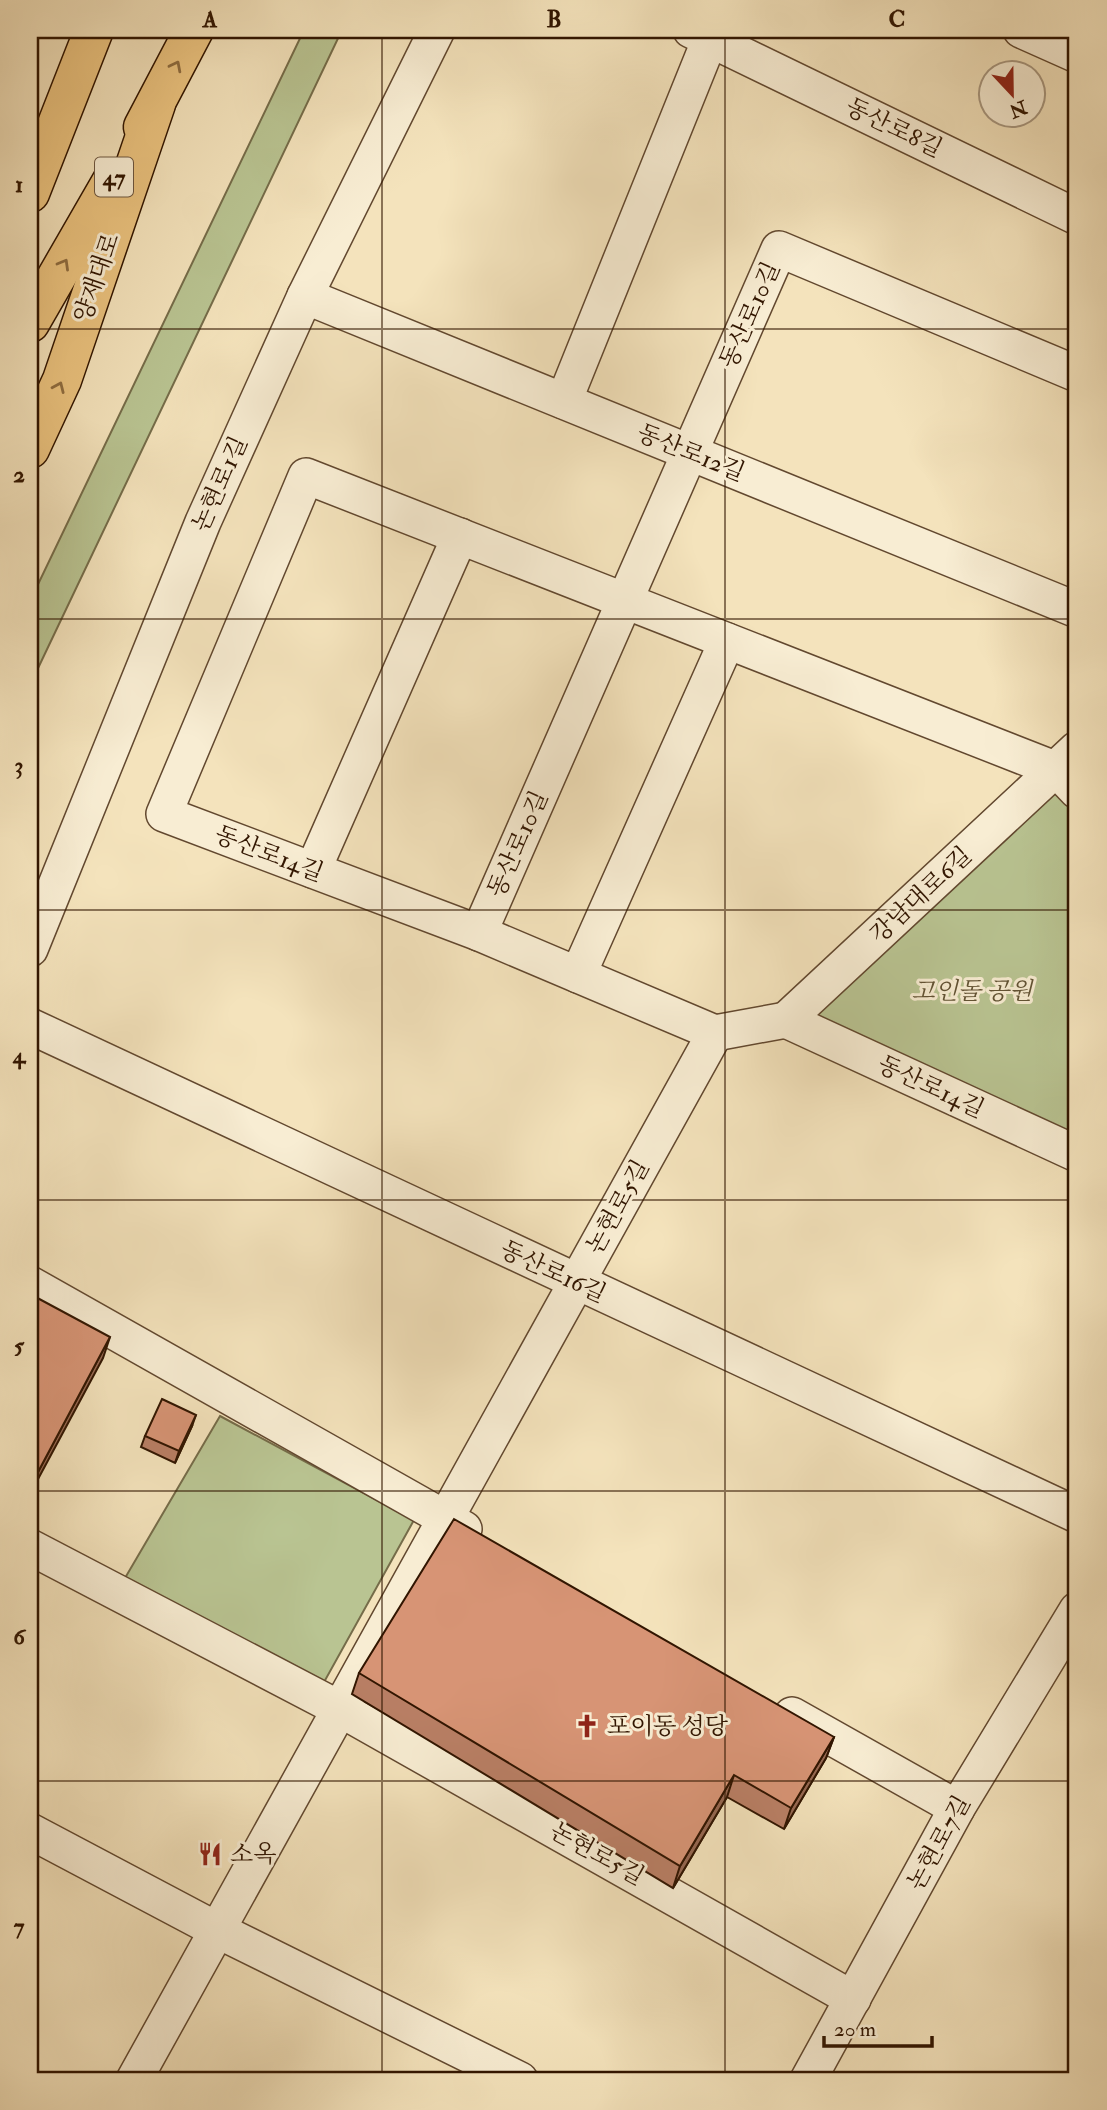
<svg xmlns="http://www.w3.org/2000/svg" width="1107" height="2110" font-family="'IM FELL Double Pica','Noto Serif KR',serif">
<rect width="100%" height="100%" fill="#f4e3bc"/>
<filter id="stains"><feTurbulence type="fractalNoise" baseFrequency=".00286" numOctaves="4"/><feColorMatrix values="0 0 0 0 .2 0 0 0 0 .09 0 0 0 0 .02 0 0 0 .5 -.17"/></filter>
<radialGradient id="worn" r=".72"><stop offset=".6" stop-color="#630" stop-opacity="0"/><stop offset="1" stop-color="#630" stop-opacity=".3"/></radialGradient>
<!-- green -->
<g fill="#b9c492" stroke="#756c49" stroke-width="2">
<path d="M 304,30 L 342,30 L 30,685 L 30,601 Z"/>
<path d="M 1057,770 L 1077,791 L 1077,1154 L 786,1020 Z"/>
<path d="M 220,1416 L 414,1520 L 323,1684 L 125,1578 Z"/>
</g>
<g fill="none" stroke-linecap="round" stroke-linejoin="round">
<!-- street casing -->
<g stroke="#62482f" stroke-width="38">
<g id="street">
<path d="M 691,30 L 1077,217"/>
<path d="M 1021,30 L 1077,55"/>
<path d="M 305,296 L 1077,610"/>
<path d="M 564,401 L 710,39"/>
<path d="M 313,870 L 460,536"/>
<path d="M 479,933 L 779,249 L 1077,374"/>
<path d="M 30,949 L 203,522 L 305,296 L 437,30"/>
<path d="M 578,975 L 727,641"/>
<path d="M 786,1020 L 1077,749"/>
<path d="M 786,1020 L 1077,1154"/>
<path d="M 30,1026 L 1077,1515"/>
<path d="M 715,1033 L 479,933 L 164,814 L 306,476 L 1057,770 L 1077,791"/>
<path d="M 715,1033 L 786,1020"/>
<path d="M 30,1284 L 464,1529"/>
<path d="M 30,1547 L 340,1709 L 853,1999"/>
<path d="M 792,1715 L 957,1808"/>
<path d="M 30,1831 L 217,1930 L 520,2080"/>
<path d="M 134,2080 L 715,1033"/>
<path d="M 808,2080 L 957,1808 L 1077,1610"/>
</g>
</g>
<!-- primary casing -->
<g stroke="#311500" stroke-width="41">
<g id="primary">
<path d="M 143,127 L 194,30"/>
<path d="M 30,193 L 94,30"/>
<path d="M 30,323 L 113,179"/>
<path d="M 30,449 L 62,380 L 156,104"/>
</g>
</g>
<!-- street -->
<use href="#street" stroke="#f8edd3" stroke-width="35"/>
<!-- primary -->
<use href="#primary" stroke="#eac27e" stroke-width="38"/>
</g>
<!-- wall -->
<g fill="#b97f65" stroke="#311500" stroke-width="2">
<path d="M 192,1426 L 175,1463 L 141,1447 L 145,1436 Z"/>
<path d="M 359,1673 L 834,1737 L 826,1758 L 784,1829 L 727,1797 L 673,1888 L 352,1694 Z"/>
</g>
<!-- shaded-wall -->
<g fill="#966852" stroke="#311500" stroke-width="2">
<path d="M 110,1337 L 103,1358 L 30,1494 L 30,1487 Z"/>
<path d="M 196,1415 L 192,1426 L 175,1463 L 179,1451 Z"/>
<path d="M 834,1737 L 826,1758 L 784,1829 L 791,1808 Z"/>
<path d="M 734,1775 L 727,1797 L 673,1888 L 680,1866 Z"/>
</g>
<!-- building -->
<g fill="#d79475" stroke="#311500" stroke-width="2">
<path d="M 30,1294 L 110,1337 L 30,1487 Z"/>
<path d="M 162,1399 L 196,1415 L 179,1451 L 145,1436 Z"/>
<path d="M 454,1519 L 834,1737 L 791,1808 L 734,1775 L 680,1866 L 359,1673 Z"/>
</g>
<!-- one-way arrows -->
<defs><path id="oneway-chevron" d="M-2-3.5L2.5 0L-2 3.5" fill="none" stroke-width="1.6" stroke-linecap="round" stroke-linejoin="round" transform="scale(1.75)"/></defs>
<g stroke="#8e6c3f">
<use href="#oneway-chevron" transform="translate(176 66) rotate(-63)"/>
<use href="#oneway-chevron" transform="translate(64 264) rotate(-60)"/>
<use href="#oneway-chevron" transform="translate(59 387) rotate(-66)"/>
</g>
<!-- grid -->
<path fill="none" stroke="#311500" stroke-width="2" stroke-opacity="0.55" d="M 382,30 L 382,2080M 725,30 L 725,2080M 30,329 L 1077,329M 30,619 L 1077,619M 30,910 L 1077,910M 30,1200 L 1077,1200M 30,1491 L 1077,1491M 30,1781 L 1077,1781"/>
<!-- icons -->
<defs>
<g id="church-bare" transform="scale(1.89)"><path d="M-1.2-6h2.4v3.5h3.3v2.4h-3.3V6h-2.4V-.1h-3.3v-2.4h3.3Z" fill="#8f2418" stroke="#f8edd3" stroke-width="2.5" paint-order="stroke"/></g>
<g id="restaurant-bare" transform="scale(1.89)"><path d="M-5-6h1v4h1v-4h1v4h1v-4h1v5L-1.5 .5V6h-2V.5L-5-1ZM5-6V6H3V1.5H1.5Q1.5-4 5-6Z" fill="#8f2418" stroke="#f8edd3" stroke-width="2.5" paint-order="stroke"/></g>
</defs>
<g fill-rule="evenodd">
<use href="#church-bare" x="587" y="1726"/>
<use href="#restaurant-bare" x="210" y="1854"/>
</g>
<g text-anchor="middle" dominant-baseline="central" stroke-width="6" stroke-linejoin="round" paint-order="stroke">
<!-- shield labels -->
<rect fill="#f8edd3" stroke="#6d563f" stroke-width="2" x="95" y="157.5" width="38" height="39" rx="5"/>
<g font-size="23" font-weight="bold" fill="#311500">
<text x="114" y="177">47</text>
</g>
<!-- street labels -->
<g font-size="24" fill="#311500" stroke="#f8edd3">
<text transform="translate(894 128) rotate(26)">동산로8길</text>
<text transform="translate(97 278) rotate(-71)">양재대로</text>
<text transform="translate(750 315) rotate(-66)">동산로10길</text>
<text transform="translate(691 453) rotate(22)">동산로12길</text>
<text transform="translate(220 484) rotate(-66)">논현로1길</text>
<text transform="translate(518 844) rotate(-66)">동산로10길</text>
<text transform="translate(269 854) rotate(21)">동산로14길</text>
<text transform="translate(921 895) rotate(-43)">강남대로6길</text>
<text transform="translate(931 1087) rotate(25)">동산로14길</text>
<text transform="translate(618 1207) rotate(-61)">논현로5길</text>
<text transform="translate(553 1272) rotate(25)">동산로16길</text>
<text transform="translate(939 1843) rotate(-61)">논현로7길</text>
<text transform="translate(597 1854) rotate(29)">논현로5길</text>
</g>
<!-- park labels -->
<g font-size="24" font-style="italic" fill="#615233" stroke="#f8edd3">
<text x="972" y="991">고인돌 공원</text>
</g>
<!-- poi labels -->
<g font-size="24" fill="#311500" stroke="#f8edd3" text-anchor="start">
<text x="607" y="1726">포이동 성당</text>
<text x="230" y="1854">소옥</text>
</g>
</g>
<!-- margin -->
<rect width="1107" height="2110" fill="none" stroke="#f4e3bc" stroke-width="77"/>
<!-- north arrow -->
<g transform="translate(1012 94) rotate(158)"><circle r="33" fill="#f8edd3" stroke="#a8977f" stroke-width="2"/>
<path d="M0-5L12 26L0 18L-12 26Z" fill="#8f2418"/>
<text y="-10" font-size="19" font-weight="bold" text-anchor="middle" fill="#311500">N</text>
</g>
<!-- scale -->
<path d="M824 2036v10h108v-10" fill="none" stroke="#311500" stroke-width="3.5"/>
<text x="834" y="2036" font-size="21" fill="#311500" stroke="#f8edd3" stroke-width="5" paint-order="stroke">20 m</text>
<rect x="38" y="38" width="1030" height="2034" fill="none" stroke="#311500" stroke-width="2.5"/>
<g font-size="23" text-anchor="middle" font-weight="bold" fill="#311500">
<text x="210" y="27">A</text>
<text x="554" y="27">B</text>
<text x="897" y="27">C</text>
<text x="19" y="192">1</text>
<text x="19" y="482">2</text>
<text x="19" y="773">3</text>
<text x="19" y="1063">4</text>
<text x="19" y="1353">5</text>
<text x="19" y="1644">6</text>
<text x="19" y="1934">7</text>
</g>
<rect width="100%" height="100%" filter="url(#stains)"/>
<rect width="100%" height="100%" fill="url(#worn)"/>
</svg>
